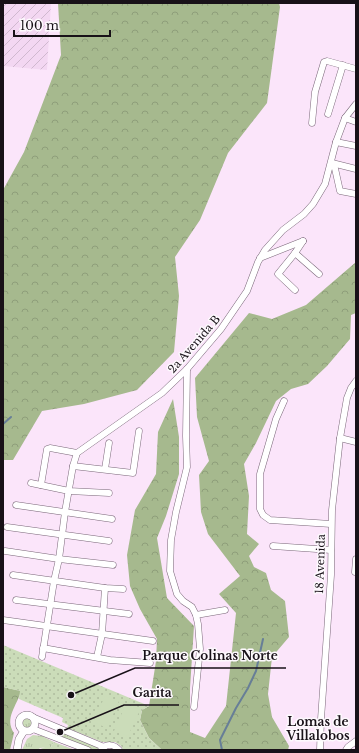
<svg xmlns="http://www.w3.org/2000/svg" width="359" height="753" font-family="'Libre Baskerville',serif">
<defs>
<pattern id="industrial-furrows" width="10" height="10" patternUnits="userSpaceOnUse"><rect width="10" height="10" fill="#f3d7f2"/><path d="M-1 1l2-2M0 10L10 0M9 11l2-2" fill="none" stroke="#d0b8cf"/></pattern>
<pattern id="grass-tufts" width="24" height="20" patternUnits="userSpaceOnUse"><rect width="24" height="20" fill="#cbdcb9"/><path d="M3 7l-1-3M5 7V3M7 7l1-3M15 17l-1-3M17 17v-4M19 17l1-3" fill="none" stroke="#aebc9e"/></pattern>
<pattern id="forest-crowns" width="20" height="18" patternUnits="userSpaceOnUse"><rect width="20" height="18" fill="#a6b98e"/><path d="M2 6a3 3 0 1 1 6 0M12 15a3 3 0 1 1 6 0" fill="none" stroke="#8e9e7a"/></pattern>
<pattern id="park-dots" width="8" height="8" patternUnits="userSpaceOnUse"><rect width="8" height="8" fill="#cbdcb9"/><path d="M2 2h.1M6 6h.1" fill="none" stroke="#aebc9e" stroke-width="1.8" stroke-linecap="round"/></pattern>
</defs>
<rect width="100%" height="100%" fill="#fbe5fa"/>
<!-- industrial -->
<path fill="url(#industrial-furrows)" d="M 3,3 L 51,3 L 47,70 L 3,66 Z"/>
<!-- grass -->
<g fill="url(#grass-tufts)">
<circle cx="27" cy="724" r="6"/>
<path d="M 64,733 L 98,747 L 98,749 L 94,750 L 62,737 Z"/>
<path d="M 33,735 L 42,736 L 54,742 L 51,747 L 40,748 L 38,750 L 22,750 L 27,739 Z"/>
</g>
<!-- forest -->
<g fill="url(#forest-crowns)">
<path d="M 58,3 L 279,3 L 280,7 L 267,103 L 228,153 L 200,220 L 175,257 L 179,296 L 174,352 L 137,390 L 84,404 L 42,411 L 13,460 L 3,460 L 3,190 L 24,152 L 61,55 Z"/>
<path d="M 356,262 L 356,313 L 351,315 L 350,339 L 327,366 L 308,384 L 291,389 L 276,401 L 256,443 L 244,464 L 249,496 L 247,534 L 259,544 L 249,556 L 254,567 L 266,573 L 271,590 L 285,601 L 289,637 L 272,657 L 268,694 L 272,717 L 289,746 L 288,750 L 162,750 L 149,738 L 140,720 L 142,710 L 149,706 L 156,661 L 157,639 L 140,609 L 130,586 L 127,555 L 135,510 L 156,474 L 158,432 L 173,399 L 179,437 L 179,474 L 166,516 L 157,538 L 167,598 L 194,626 L 190,688 L 190,732 L 205,738 L 226,706 L 236,613 L 219,594 L 240,576 L 208,534 L 201,512 L 199,475 L 209,461 L 197,417 L 195,378 L 249,313 L 272,319 L 306,305 Z"/>
<path d="M 3,687 L 21,691 C 17,706 4,718 14,733 L 10,750 L 3,750 Z"/>
</g>
<!-- park -->
<g fill="url(#park-dots)">
<path d="M 3,645 L 149,706 L 142,710 L 140,720 L 149,738 L 162,750 L 123,750 L 121,746 L 115,742 L 102,742 L 67,728 L 68,725 L 62,722 L 63,718 L 19,699 L 20,691 L 3,687 Z"/>
<path d="M 54,742 L 75,750 L 38,750 L 45,747 L 51,747 Z"/>
</g>
<!-- pitch -->
<g fill="#cbdcb9">
<path d="M 105,696 L 119,701 L 107,728 L 93,722 Z"/>
<path d="M 126,704 L 140,710 L 128,736 L 114,731 Z"/>
</g>
<g fill="none" stroke-linecap="round" stroke-linejoin="round">
<!-- stream -->
<g stroke="#677e97" stroke-width="2">
<path d="M 3,424 L 11,417"/>
<path d="M 222,750 L 220,740 L 236,708 L 248,688 L 256,671 L 263,639"/>
</g>
<!-- minor casing -->
<g stroke="#7a6779" stroke-width="7">
<g id="minor">
<path d="M 328,114 L 343,65"/>
<path d="M 345,118 L 356,122"/>
<path d="M 312,123 L 315,92 L 324,62 L 327,61 L 356,69"/>
<path d="M 336,142 L 356,146"/>
<path d="M 332,163 L 356,169"/>
<path d="M 334,164 L 340,191 L 356,194"/>
<path d="M 295,253 L 319,274"/>
<path d="M 260,258 L 303,241"/>
<path d="M 295,290 L 278,274 L 295,253 L 303,241"/>
<path d="M 187,369 L 186,436 L 187,467 L 176,512 L 171,540 L 170,571 L 177,594 L 183,601 L 192,607 L 196,615 L 198,624 L 200,649 L 194,707"/>
<path d="M 284,401 L 276,419 L 260,474 L 260,509 L 263,515 L 270,520 L 331,524"/>
<path d="M 340,438 L 356,442"/>
<path d="M 73,466 L 133,473 L 139,431"/>
<path d="M 105,469 L 109,443"/>
<path d="M 31,483 L 69,491 L 109,493"/>
<path d="M 41,485 L 47,449 L 50,448 L 77,453"/>
<path d="M 16,505 L 112,519"/>
<path d="M 7,527 L 109,541"/>
<path d="M 273,546 L 331,550"/>
<path d="M 5,551 L 59,559 L 113,565"/>
<path d="M 355,572 L 356,559"/>
<path d="M 13,575 L 105,588 L 123,589"/>
<path d="M 16,600 L 129,614"/>
<path d="M 196,615 L 225,610"/>
<path d="M 3,620 L 153,641"/>
<path d="M 43,648 L 110,660 L 150,663"/>
<path d="M 42,657 L 54,581 L 59,559 L 65,512 L 73,466 L 77,453 L 162,393 L 187,369 L 221,329 L 247,291 L 258,262 L 265,250 L 283,230 L 304,214 L 313,204 L 325,184 L 336,142 L 345,118 L 356,104"/>
<path d="M 97,657 L 102,634 L 105,588"/>
<path d="M 30,716 L 104,747"/>
<path d="M 33,729 L 88,750"/>
<path d="M 101,750 C 106,743 114,744 119,750"/>
<path d="M 320,750 L 321,719 L 331,575 L 332,510 L 340,438 L 347,398 L 351,388 L 356,381"/>
<path d="M 346,750 L 348,747 L 356,741"/>
</g>
</g>
<!-- tertiary casing -->
<g stroke="#7a6779" stroke-width="8">
<g id="tertiary">
<circle cx="27" cy="723" r="8"/>
<path d="M 17,750 L 19,739 L 24,731"/>
</g>
</g>
<!-- minor -->
<use href="#minor" stroke="#fff" stroke-width="6"/>
<!-- tertiary -->
<use href="#tertiary" stroke="#fff" stroke-width="7"/>
</g>
<g text-anchor="middle" dominant-baseline="central" stroke-width="3" stroke-linejoin="round" paint-order="stroke">
<!-- street labels -->
<g font-size="11" fill="#181118" stroke="#fdf9fd">
<text transform="translate(194 344) rotate(-49)">2a Avenida B</text>
<text transform="translate(320 564) rotate(-88)">18 Avenida</text>
</g>
<!-- neighbourhood labels -->
<g font-size="12" font-weight="bold" fill="#181118" stroke="#fdf9fd">
<text x="318" y="721">Lomas de<tspan x="318" dy="14">Villalobos</tspan></text>
</g>
</g>
<!-- callouts -->
<path fill="none" stroke="#181118" stroke-width="1.5" d="M71 695L135 668H286M60 732L124 705H179"/>
<g fill="#181118" stroke="#fdf9fd" stroke-width="1.5">
<circle cx="71" cy="695" r="4"/>
<circle cx="60" cy="732" r="4"/>
</g>
<g font-size="12" text-anchor="middle" font-weight="bold" fill="#181118" stroke="#fdf9fd" stroke-width="3" stroke-linejoin="round" paint-order="stroke">
<text x="210" y="660">Parque Colinas Norte</text>
<text x="152" y="697">Garita</text>
</g>
<!-- border -->
<rect width="359" height="753" fill="none" stroke="#181118" stroke-width="8"/>
<!-- scale -->
<path d="M14 30v6h96v-6" fill="none" stroke="#181118" stroke-width="2"/>
<text x="20" y="30" font-size="12" fill="#181118" stroke="#fdf9fd" stroke-width="3" paint-order="stroke">100 m</text>
</svg>
